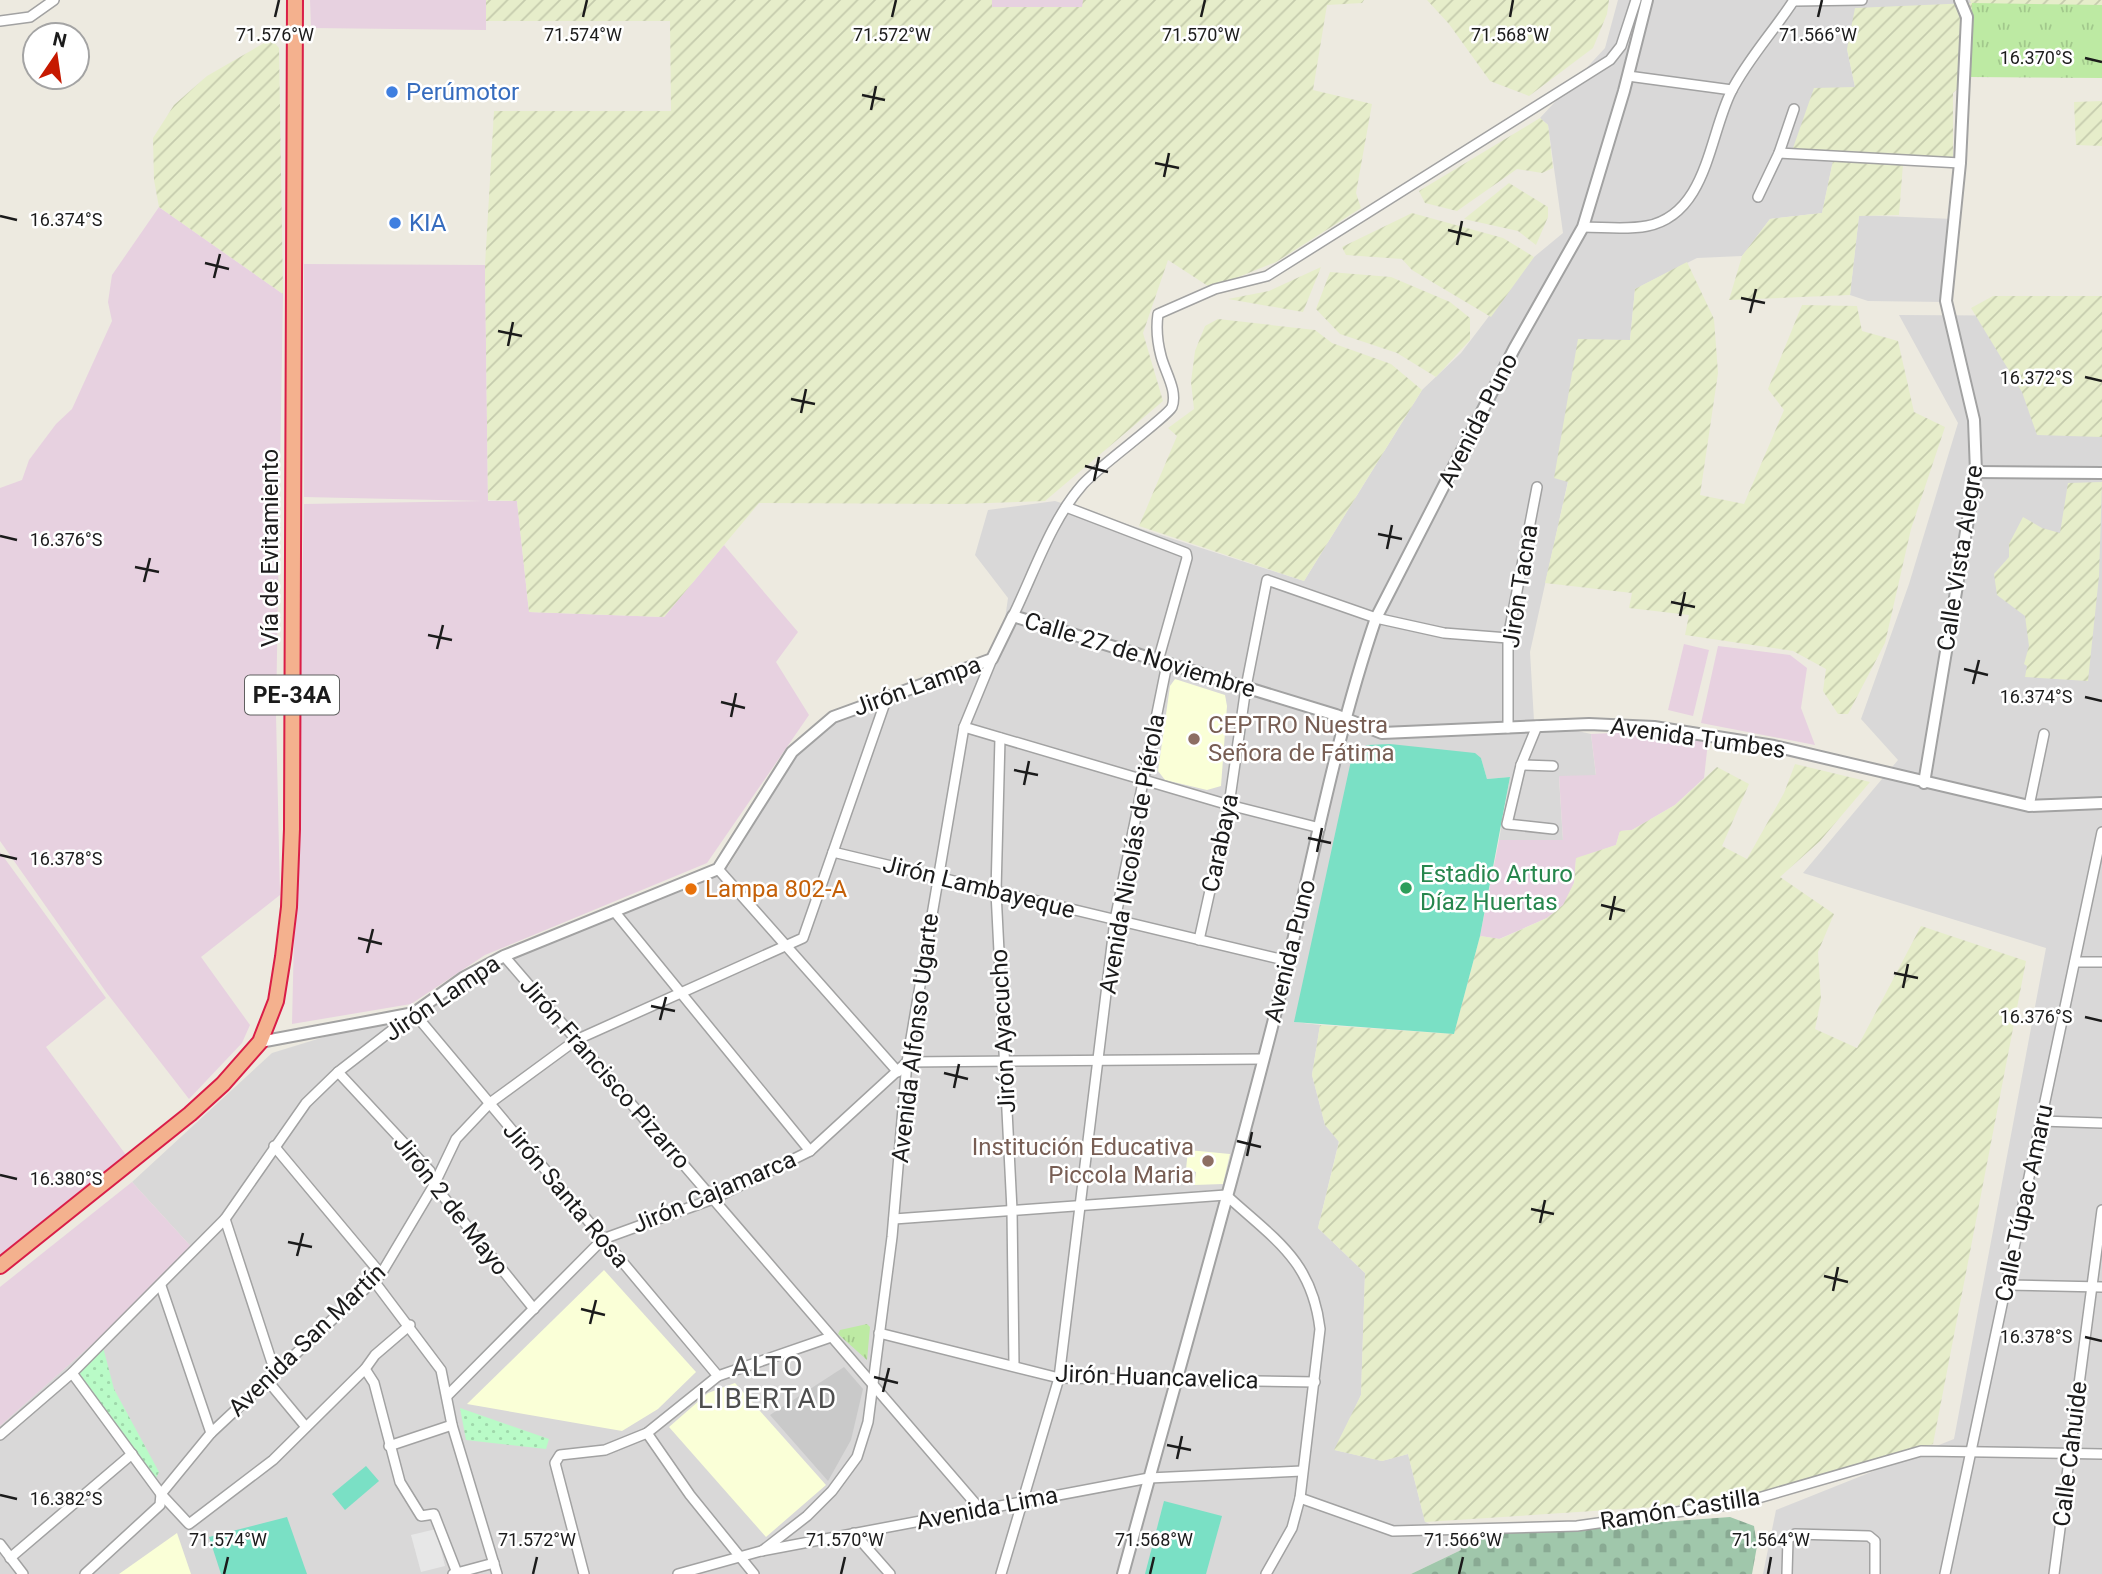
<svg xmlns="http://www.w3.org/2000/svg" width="2102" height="1574" font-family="Roboto,sans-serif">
<defs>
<pattern id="farmland-furrows" width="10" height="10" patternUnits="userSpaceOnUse" patternTransform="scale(1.75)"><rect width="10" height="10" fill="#e6edca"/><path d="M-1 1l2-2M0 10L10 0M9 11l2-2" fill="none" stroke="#c5cbad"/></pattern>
<pattern id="grass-tufts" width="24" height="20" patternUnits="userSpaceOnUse" patternTransform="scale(1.75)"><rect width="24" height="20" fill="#bdeaa3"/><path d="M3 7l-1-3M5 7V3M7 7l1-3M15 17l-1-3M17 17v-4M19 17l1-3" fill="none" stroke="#a2c88c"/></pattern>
<pattern id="cemetery-stones" width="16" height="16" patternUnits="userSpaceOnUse" patternTransform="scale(1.75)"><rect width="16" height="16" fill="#a0c7ab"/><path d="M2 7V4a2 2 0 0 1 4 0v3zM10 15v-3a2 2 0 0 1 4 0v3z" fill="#89aa93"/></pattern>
<pattern id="park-dots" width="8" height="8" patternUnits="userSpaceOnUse" patternTransform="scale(1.75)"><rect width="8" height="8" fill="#b9fbc7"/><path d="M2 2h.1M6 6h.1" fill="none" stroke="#9ed7aa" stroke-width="1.8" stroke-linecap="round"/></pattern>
</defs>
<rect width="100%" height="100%" fill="#edeae0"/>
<!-- residential -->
<g fill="#d9d8d8">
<path d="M 1618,0 L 1970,0 L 1972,3 L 1847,49 L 1855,87 L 1794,148 L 1834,156 L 1822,213 L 1770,219 L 1742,256 L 1697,258 L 1635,289 L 1630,340 L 1554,477 L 1568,481 L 1530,652 L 1534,721 L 1591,734 L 1596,776 L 1559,777 L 1563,841 L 1499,840 L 1510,777 L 1487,779 L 1481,758 L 1295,1022 L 1320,1025 L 1312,1075 L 1325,1125 L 1339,1141 L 1318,1228 L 1365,1273 L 1361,1395 L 1335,1450 L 1382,1461 L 1408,1454 L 1425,1522 L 1459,1537 L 1461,1550 L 1411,1574 L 0,1574 L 0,1426 L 196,1252 L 132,1182 L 272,1053 L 441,1001 L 564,926 L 728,867 L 795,757 L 836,718 L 1000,654 L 1008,598 L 975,555 L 988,510 L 1055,501 L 1304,581 L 1422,390 L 1461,353 L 1534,257 L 1563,233 L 1548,125 L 1540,118 L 1605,48 Z"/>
<path d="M 1859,215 L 1953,219 L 1944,302 L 1868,301 L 1850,295 Z"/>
<path d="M 1899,315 L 2102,316 L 2102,1574 L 1763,1574 L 1776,1510 L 1954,1439 L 2046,948 L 1803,873 L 1898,760 L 1861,719 L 1909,584 L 1958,423 Z"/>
</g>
<!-- industrial -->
<g fill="#e7d1e0">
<path d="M 310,0 L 486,0 L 486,30 L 311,28 Z"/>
<path d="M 992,0 L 1083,0 L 1083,7 L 991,7 Z"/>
<path d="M 159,207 L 283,294 L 276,714 L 280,895 L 201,957 L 250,1025 L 242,1043 L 189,1099 L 106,992 L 0,841 L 0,488 L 22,480 L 29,460 L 56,424 L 72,409 L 112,321 L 108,302 L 112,275 Z"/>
<path d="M 304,264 L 485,265 L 488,501 L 517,501 L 529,612 L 664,617 L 724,545 L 798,632 L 776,662 L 809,715 L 707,863 L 485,955 L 411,1004 L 292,1024 L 304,504 L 483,501 L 304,497 Z"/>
<path d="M 1684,644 L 1709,650 L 1693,716 L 1668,710 Z"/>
<path d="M 1718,646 L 1790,655 L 1807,668 L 1801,708 L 1815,745 L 1701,723 Z"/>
<path d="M 1633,732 L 1708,742 L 1704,778 L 1675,805 L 1632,830 L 1620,831 L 1616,845 L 1576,859 L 1574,883 L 1563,906 L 1547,918 L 1499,939 L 1480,936 L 1499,840 L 1563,840 L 1559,776 L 1596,775 L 1591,734 Z"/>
<path d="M 0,852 L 106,998 L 46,1047 L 126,1155 L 0,1257 Z"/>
<path d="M 132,1182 L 196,1252 L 0,1426 L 0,1287 Z"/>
</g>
<!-- education -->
<g fill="#faffd7">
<path d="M 1175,679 L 1225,695 L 1227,706 L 1221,786 L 1207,790 L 1165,780 L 1158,771 L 1170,686 Z"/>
<path d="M 1188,1150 L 1230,1154 L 1223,1184 L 1194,1185 L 1196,1172 L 1186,1169 Z"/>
<path d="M 604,1270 L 696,1372 L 658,1409 L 622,1431 L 467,1404 Z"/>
<path d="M 735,1383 L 826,1485 L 766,1537 L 669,1427 L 708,1393 Z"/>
<path d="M 177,1533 L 191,1574 L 119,1574 Z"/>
</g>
<!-- religious -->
<path fill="#c9c9c9" d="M 844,1367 L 863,1389 L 851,1440 L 828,1481 L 770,1415 Z"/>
<!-- farmland -->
<g fill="url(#farmland-furrows)">
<path d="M 486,0 L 992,0 L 992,7 L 1082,7 L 1083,0 L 1364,0 L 1362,3 L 1327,5 L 1313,90 L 1372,104 L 1356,193 L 1361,208 L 1276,262 L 1211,288 L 1168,260 L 1143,333 L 1163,401 L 1045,501 L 959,504 L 759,503 L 664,617 L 529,612 L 517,501 L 488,500 L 485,265 L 494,111 L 671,111 L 670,21 L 486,21 Z"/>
<path d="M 1427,0 L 1609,0 L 1607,14 L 1593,48 L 1529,96 L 1490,81 L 1449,24 Z"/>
<path d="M 1970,0 L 2102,0 L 2102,5 L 1969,77 L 1953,93 L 1953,167 L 1903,164 L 1899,215 L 1859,216 L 1850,295 L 1729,300 L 1742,256 L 1770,219 L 1822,213 L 1834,156 L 1793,148 L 1814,88 L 1855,87 L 1847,49 L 1855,8 L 1971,3 Z"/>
<path d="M 271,39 L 279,48 L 283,294 L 159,207 L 154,180 L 153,138 L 174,105 L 207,76 Z"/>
<path d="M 2102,101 L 2102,146 L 2076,145 L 2074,102 Z"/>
<path d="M 1540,118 L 1548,125 L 1553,168 L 1542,173 L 1517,169 L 1457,211 L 1425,203 L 1419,191 Z"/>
<path d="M 1509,183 L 1548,207 L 1548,217 L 1536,245 L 1518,231 L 1464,219 Z"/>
<path d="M 1412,213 L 1503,238 L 1534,257 L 1491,317 L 1412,270 L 1402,259 L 1346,255 L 1342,247 Z"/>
<path d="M 1687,262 L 1714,319 L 1718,373 L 1700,495 L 1744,504 L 1784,410 L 1768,389 L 1802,305 L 1857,306 L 1862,331 L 1898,341 L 1914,412 L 1945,427 L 1911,529 L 1885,643 L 1848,714 L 1838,714 L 1823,691 L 1826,669 L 1793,651 L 1685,635 L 1689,615 L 1629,608 L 1632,593 L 1545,583 L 1568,482 L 1554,478 L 1578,339 L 1630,340 L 1635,289 Z"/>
<path d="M 1321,267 L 1303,312 L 1228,299 L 1269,291 Z"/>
<path d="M 1330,272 L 1391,277 L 1450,302 L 1470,318 L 1470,340 L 1436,377 L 1397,353 L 1340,334 L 1316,309 Z"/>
<path d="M 1993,296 L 2102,296 L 2102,437 L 2037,435 L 2022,392 L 1971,308 Z"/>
<path d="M 1218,319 L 1315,330 L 1332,343 L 1391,364 L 1422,390 L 1304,581 L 1139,526 L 1177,436 L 1168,428 L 1194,409 L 1191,382 L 1195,351 L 1205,326 Z"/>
<path d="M 2102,482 L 2099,576 L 2088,681 L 2025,677 L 2027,666 L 2024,664 L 2029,646 L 2025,616 L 1997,595 L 1994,574 L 2009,557 L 2009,544 L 2023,517 L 2042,528 L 2060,533 L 2068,483 Z"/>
<path d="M 1795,764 L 1870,782 L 1820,841 L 1780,877 L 1834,914 L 1818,952 L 1821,999 L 1815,1029 L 1857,1048 L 1921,926 L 2026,961 L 1933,1444 L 1732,1502 L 1425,1522 L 1408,1454 L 1382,1461 L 1334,1450 L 1361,1395 L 1365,1273 L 1318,1228 L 1339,1142 L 1325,1125 L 1312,1075 L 1320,1025 L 1454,1034 L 1480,936 L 1500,939 L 1547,918 L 1563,905 L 1574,883 L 1576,858 L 1616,845 L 1620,831 L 1632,830 L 1675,805 L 1717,767 L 1749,784 L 1722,846 L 1747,859 L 1784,793 Z"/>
</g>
<!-- grass -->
<g fill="url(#grass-tufts)">
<path d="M 1972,3 L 2102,5 L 2102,78 L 1969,77 Z"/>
<path d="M 867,1324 L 870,1327 L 867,1360 L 838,1334 L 840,1330 Z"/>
</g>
<!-- cemetery -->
<path fill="url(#cemetery-stones)" d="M 1730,1517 L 1754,1526 L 1757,1546 L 1752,1574 L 1411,1574 L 1461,1550 L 1459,1537 Z"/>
<!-- park -->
<g fill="url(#park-dots)">
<path d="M 103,1347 L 114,1389 L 159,1472 L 154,1482 L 79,1373 Z"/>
<path d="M 460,1408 L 549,1439 L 546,1449 L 466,1440 Z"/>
</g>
<!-- pitch -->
<g fill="#7ae0c5">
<path d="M 1390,744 L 1475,753 L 1481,758 L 1487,779 L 1510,777 L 1480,936 L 1454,1034 L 1294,1022 L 1352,756 L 1367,745 Z"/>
<path d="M 366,1466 L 379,1481 L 345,1510 L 332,1494 Z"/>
<path d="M 1164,1501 L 1222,1516 L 1206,1574 L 1145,1574 Z"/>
<path d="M 287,1517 L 307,1574 L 221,1574 L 209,1537 Z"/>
</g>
<!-- parking -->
<path fill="#e7e7e7" d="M 436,1529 L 445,1566 L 421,1572 L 411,1535 Z"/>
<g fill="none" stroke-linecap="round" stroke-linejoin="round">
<!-- minor casing -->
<g stroke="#a2a2a2" stroke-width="12">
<g id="minor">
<path d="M 1794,1 L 1862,0"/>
<path d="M 0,21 L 30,17 L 54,0"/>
<path d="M 1628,76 L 1732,90"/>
<path d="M 1779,153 L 1960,163"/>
<path d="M 1758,197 L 1779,153 L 1794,109"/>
<path d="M 1583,227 C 1603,227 1627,230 1647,226 C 1707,214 1709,136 1731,92 C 1747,60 1774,31 1794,0"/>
<path d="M 1066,507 L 1186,553 L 1187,558 L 1158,661"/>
<path d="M 1013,616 C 1034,573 1051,520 1083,484 C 1098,467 1167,417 1172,407 C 1178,391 1165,372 1161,356 C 1157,341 1156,328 1158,314 L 1215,289 L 1267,276 L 1610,60 L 1621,46 L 1636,0"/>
<path d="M 1537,726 L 1521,765 L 1507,824 L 1553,829"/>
<path d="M 964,727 L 1229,805 L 1320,828"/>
<path d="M 1508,728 L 1508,638 L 1537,487"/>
<path d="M 1000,738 L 996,892 L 1012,1210 L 1014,1366"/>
<path d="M 1521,765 L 1553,766"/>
<path d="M 2029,806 L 2044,734"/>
<path d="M 833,852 L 1288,961"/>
<path d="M 718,869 L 898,1072"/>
<path d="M 614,911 L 810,1151"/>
<path d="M 1199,940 L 1229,805 L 1246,687 L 1267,580 L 1376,618 L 1444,633 L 1508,638"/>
<path d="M 504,956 L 980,1509"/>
<path d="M 2075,962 L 2102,962"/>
<path d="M 338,1072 L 430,1171 L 434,1185 L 534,1309"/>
<path d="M 2041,1121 L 2102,1123"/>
<path d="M 274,1146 L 381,1274"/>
<path d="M 225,1219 L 275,1372"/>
<path d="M 894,1219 L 1226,1195 C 1274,1239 1312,1260 1320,1329 L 1300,1498 L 1292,1528 L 1266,1574"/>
<path d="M 374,1281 L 441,1370 L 452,1425 L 497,1574"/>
<path d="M 2007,1285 L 2102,1287"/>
<path d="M 161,1286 L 211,1433"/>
<path d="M 879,1333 L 1059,1378 L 1315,1382"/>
<path d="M 365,1369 L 374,1383 L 400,1482 L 421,1516 L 434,1514 L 457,1573"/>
<path d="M 72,1373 L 161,1494 L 189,1524 L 273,1460 L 365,1369 L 375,1355 L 410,1325"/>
<path d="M 267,1380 L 306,1427"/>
<path d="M 448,1395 L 603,1239 L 713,1199 L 810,1151 L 907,1062 L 1263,1059"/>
<path d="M 647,1433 L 690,1495 L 754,1574"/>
<path d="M 0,1435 L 72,1373 L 225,1219 L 306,1103 L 338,1072 L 414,1013 L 718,1376"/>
<path d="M 389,1446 L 452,1425"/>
<path d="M 1300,1498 L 1393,1531 L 1577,1526 L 1741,1503 L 1921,1451 L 2102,1454"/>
<path d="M 854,1533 L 890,1574"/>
<path d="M 0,1544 L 23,1574"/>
<path d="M 762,1551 L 807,1516 L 832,1491 L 857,1457 L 868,1422 L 892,1237 L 907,1062 L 964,727 L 992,659"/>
<path d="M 10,1558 L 132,1454"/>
<path d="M 85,1574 L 160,1505 L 161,1494 L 211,1433 L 381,1274 L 434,1185 L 456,1139 L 490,1103 L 576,1040 L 803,938 L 887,697"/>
<path d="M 453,1574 L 494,1563"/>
<path d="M 584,1574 L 555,1463 L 560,1455 L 605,1450 L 647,1433 L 718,1376 L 831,1337"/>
<path d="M 678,1574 L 761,1551 L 1149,1478 L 1302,1471"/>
<path d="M 1001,1574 L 1059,1378 L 1115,920 L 1167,664"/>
<path d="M 1787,1574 L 1788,1539 L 1795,1534 L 1869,1536 L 1875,1541 L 1875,1574"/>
<path d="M 1945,1574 L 2102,832"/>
<path d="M 2054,1574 L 2102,1210"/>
</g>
</g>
<!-- tertiary casing -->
<g stroke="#a2a2a2" stroke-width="14">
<g id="tertiary">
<path d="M 1976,472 L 2102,473"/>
<path d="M 1924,783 L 1976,472 L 1974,420 L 1946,301 L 1960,163 L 1967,17 L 1960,0"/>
<path d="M 260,1042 L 414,1013 L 463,978 L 504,956 L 718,869 L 792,752 L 833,717 L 992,659 L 1013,616 L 1336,715 L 1382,733 L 1589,724 L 1654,727 L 1774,746 L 2029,806 L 2102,803"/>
<path d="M 1123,1574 C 1173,1390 1226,1207 1273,1023 C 1308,888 1331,750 1376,618 L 1514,349 L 1583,227 L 1624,91 L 1647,0"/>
</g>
</g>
<!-- trunk casing -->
<g stroke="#da1e47" stroke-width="18">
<path id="trunk" d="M 0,1266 L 190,1114 L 223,1084 L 260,1042 L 276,1001 L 283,957 L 289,907 L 292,829 L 295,0"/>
</g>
<!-- minor -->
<use href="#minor" stroke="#fff" stroke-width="9"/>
<!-- tertiary -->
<use href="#tertiary" stroke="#fff" stroke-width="10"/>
<!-- trunk -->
<use href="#trunk" stroke="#f4b18e" stroke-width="14"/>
</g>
<!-- ticks -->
<path fill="none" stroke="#1b1b1b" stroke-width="2.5" d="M 275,17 L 279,0M 583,17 L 587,0M 892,17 L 896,0M 1201,17 L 1205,0M 1510,17 L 1513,0M 1818,17 L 1822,0M 2085,58 L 2102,62M 862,95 L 885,100M 871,110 L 876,86M 1155,163 L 1179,168M 1164,177 L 1169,153M 0,216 L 17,220M 1448,230 L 1472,236M 1457,245 L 1462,221M 205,263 L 229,269M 214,278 L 220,254M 1741,298 L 1765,303M 1750,313 L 1756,289M 498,331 L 522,336M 508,346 L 513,322M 2085,377 L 2102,381M 791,399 L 815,404M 801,413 L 806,389M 1085,466 L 1108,472M 1094,481 L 1099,457M 1378,534 L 1402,539M 0,536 L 17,540M 1387,549 L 1392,525M 135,567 L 159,572M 144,582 L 150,558M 1671,602 L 1695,607M 1680,616 L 1685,592M 428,635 L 452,640M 437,649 L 443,625M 1964,669 L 1988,675M 1973,684 L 1979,660M 2085,697 L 2102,701M 721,702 L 745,708M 731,717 L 736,693M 1014,770 L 1038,775M 1024,785 L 1029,761M 1308,838 L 1331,843M 1317,852 L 1322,828M 0,855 L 17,859M 1601,905 L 1625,911M 1610,920 L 1615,896M 358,938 L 382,944M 367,953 L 373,929M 1894,973 L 1918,978M 1903,988 L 1908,964M 651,1006 L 675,1011M 2085,1017 L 2102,1021M 660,1020 L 666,997M 944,1073 L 968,1079M 954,1088 L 959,1064M 1237,1141 L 1261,1147M 1247,1156 L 1252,1132M 0,1175 L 17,1179M 1531,1209 L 1554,1214M 1540,1223 L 1545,1200M 288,1242 L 312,1247M 297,1256 L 303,1233M 1824,1276 L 1848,1282M 1833,1291 L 1838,1267M 581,1309 L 605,1315M 590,1324 L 596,1300M 2085,1337 L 2102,1341M 874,1377 L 898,1383M 883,1392 L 889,1368M 1167,1445 L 1191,1450M 1177,1459 L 1182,1436M 0,1495 L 17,1499M 224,1574 L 228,1557M 533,1574 L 537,1557M 841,1574 L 845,1557M 1150,1574 L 1154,1557M 1459,1574 L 1463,1557M 1768,1574 L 1771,1557"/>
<!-- markers -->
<g fill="#3f7fe0" stroke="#fff" stroke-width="2.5">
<circle cx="392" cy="92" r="7"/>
<circle cx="395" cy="223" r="7"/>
</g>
<g fill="#8d6e63" stroke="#fff" stroke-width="2.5">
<circle cx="1194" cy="739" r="7"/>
<circle cx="1208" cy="1161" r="7"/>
</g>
<circle fill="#2e9e5b" stroke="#fff" stroke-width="2.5" cx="1406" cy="888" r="7"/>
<circle fill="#e8710a" stroke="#fff" stroke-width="2.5" cx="691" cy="889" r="7"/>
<g text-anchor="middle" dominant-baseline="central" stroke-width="5" stroke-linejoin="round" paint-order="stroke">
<!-- shield labels -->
<rect fill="#fff" stroke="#5f5f5f" stroke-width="2" x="245" y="675.5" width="94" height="39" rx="5"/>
<g font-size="23" font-weight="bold" fill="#1b1b1b">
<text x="292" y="695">PE-34A</text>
</g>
<!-- shop labels -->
<g font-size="24" fill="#366cbe" stroke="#fff" text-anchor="start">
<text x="406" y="92">Perúmotor</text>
<text x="409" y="223">KIA</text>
</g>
<!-- street labels -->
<g font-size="24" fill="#1b1b1b" stroke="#fff">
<text transform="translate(1478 420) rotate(-63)">Avenida Puno</text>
<text transform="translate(270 548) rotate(-90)">Vía de Evitamiento</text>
<text transform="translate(1960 558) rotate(-81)">Calle Vista Alegre</text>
<text transform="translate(1520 586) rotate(-81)">Jirón Tacna</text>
<text transform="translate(1140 655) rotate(17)">Calle 27 de Noviembre</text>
<text transform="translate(917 686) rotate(-20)">Jirón Lampa</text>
<text transform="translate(1698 738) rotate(8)">Avenida Tumbes</text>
<text transform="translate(1220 843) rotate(-78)">Carabaya</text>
<text transform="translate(1132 854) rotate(-80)">Avenida Nicolás de Piérola</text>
<text transform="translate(979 887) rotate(14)">Jirón Lambayeque</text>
<text transform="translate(1290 951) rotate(-76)">Avenida Puno</text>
<text transform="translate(442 998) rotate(-34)">Jirón Lampa</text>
<text transform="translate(1003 1031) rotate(-93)">Jirón Ayacucho</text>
<text transform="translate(915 1038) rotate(-83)">Avenida Alfonso Ugarte</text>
<text transform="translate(605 1073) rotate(49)">Jirón Francisco Pizarro</text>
<text transform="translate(714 1192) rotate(-23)">Jirón Cajamarca</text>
<text transform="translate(566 1195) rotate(50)">Jirón Santa Rosa</text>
<text transform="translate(2024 1203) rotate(-78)">Calle Túpac Amaru</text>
<text transform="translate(451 1205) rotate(52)">Jirón 2 de Mayo</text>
<text transform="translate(307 1340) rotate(-44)">Avenida San Martín</text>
<text transform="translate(1157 1377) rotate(2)">Jirón Huancavelica</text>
<text transform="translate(2070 1454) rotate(-83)">Calle Cahuide</text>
<text transform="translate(987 1508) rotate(-11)">Avenida Lima</text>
<text transform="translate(1680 1509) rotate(-9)">Ramón Castilla</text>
</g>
<!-- education labels -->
<g font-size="24" fill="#785e54" stroke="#fff" text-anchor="start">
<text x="1208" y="725">CEPTRO Nuestra<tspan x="1208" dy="28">Señora de Fátima</tspan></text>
<text x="1194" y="1147" text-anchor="end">Institución Educativa<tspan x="1194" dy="28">Piccola Maria</tspan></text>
</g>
<!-- leisure labels -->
<g font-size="24" fill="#27864d" stroke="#fff" text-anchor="start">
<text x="1420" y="874">Estadio Arturo<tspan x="1420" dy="28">Díaz Huertas</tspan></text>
</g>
<!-- food labels -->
<g font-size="24" fill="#c56008" stroke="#fff" text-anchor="start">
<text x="705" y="889">Lampa 802-A</text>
</g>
<!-- quarter labels -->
<g font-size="28" letter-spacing="2" fill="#4e4e4e" stroke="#fff">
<text x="768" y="1366">ALTO<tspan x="768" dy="32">LIBERTAD</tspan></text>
</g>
</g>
<g font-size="18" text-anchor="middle" fill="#1b1b1b" stroke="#fff" stroke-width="5" stroke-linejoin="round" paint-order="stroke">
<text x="275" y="41">71.576°W</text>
<text x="583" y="41">71.574°W</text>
<text x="892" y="41">71.572°W</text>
<text x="1201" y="41">71.570°W</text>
<text x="1510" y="41">71.568°W</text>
<text x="1818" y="41">71.566°W</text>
<text x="2036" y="64">16.370°S</text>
<text x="66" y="226">16.374°S</text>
<text x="2036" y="384">16.372°S</text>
<text x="66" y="546">16.376°S</text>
<text x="2036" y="703">16.374°S</text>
<text x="66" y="865">16.378°S</text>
<text x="2036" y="1023">16.376°S</text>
<text x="66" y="1185">16.380°S</text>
<text x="2036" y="1343">16.378°S</text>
<text x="66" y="1505">16.382°S</text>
<text x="228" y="1546">71.574°W</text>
<text x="537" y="1546">71.572°W</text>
<text x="845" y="1546">71.570°W</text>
<text x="1154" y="1546">71.568°W</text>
<text x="1463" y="1546">71.566°W</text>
<text x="1771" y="1546">71.564°W</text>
</g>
<!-- north arrow -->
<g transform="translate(56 56) rotate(13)"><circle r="33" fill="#ffffff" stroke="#a4a4a4" stroke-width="2"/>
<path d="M0-5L12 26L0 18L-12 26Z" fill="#c61900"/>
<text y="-10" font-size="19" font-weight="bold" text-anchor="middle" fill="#1b1b1b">N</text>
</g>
</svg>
